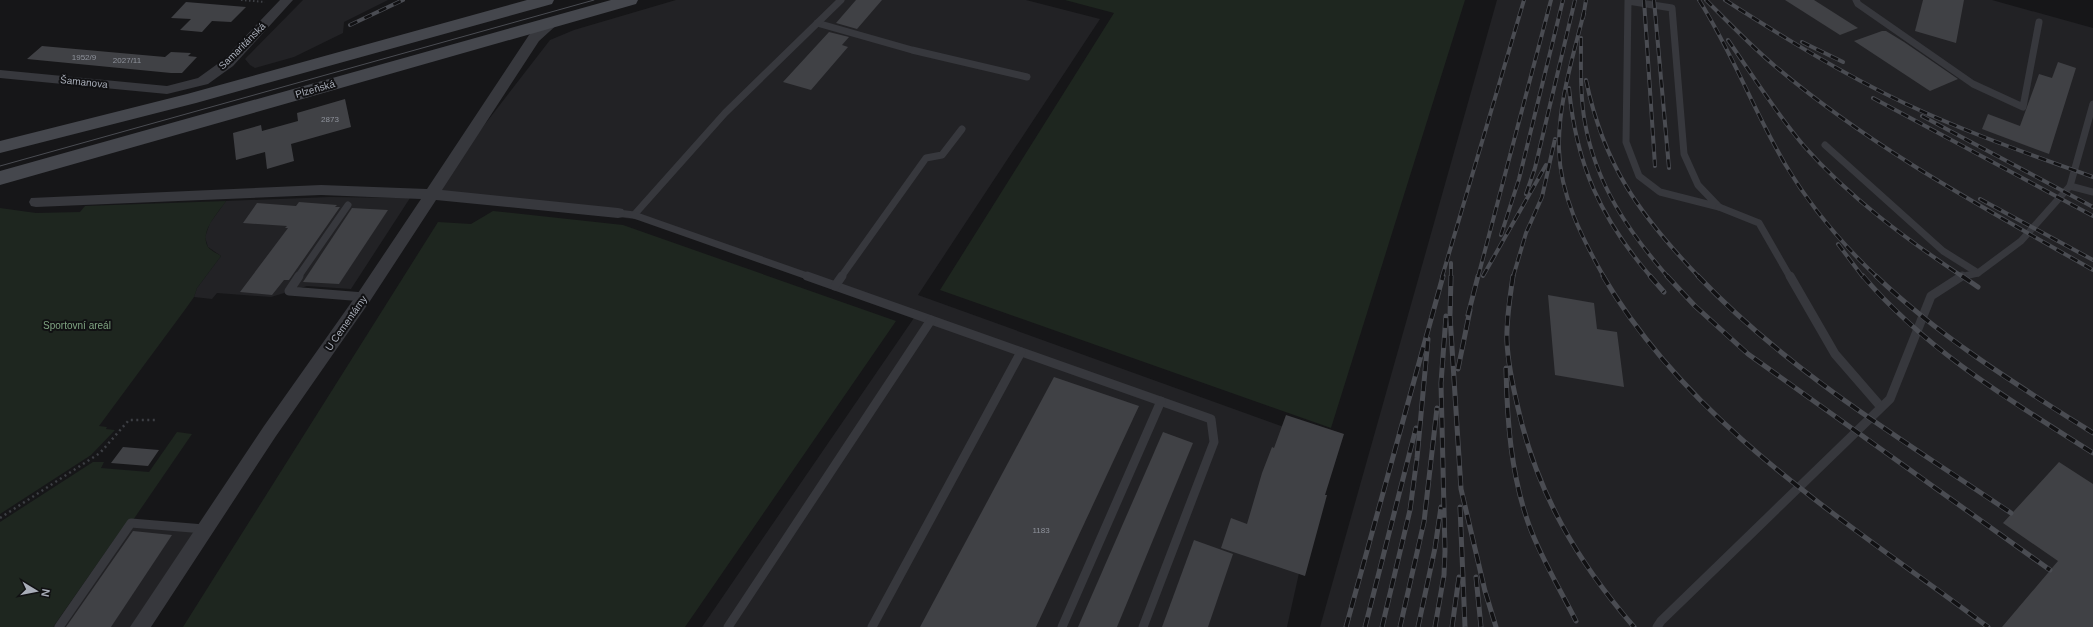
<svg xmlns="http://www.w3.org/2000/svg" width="2093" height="627" font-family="Helvetica,sans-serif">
<rect width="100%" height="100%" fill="#161618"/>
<!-- built -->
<g fill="#222225">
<path d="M 303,0 L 388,0 L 344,22 L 343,33 L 294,57 L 255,68 L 250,65 L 245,59 Z"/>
<path d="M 676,0 L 1026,0 L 1100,19 L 918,295 L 1328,443 L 1287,627 L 702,627 L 916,315 L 649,221 L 431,194 L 550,40 L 574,30 Z"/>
<path d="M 1497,0 L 1992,0 L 2093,28 L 2093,627 L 1320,627 Z"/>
<path d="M 330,197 L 410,198 L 351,289 L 307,286 L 271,297 L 217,293 L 212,299 L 194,297 L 197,288 L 221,256 L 208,247 L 205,237 L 210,223 L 226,201 Z"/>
<path d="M 131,523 L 204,529 L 140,627 L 53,627 L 121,530 Z"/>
</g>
<!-- green -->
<g fill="#1e261f">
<path d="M 1065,0 L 1465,0 L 1331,428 L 940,290 L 1114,13 Z"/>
<path d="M 226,201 C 218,213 199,232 208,247 C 211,251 218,254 221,256 L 197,288 L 194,297 L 184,311 L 99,426 L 107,427 L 106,429 L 115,430 L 91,455 L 0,514 L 0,208 L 36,213 L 80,212 L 85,206 Z"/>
<path d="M 493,211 L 623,225 L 896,321 L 685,627 L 183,627 L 438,222 L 471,224 Z"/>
<path d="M 177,432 L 192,434 L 131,523 L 121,530 L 53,627 L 0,627 L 0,522 L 93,462 L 104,462 L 101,468 L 149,472 Z"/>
</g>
<!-- building -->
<g fill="#404145">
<path d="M 856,0 L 882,0 L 857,29 L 836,23 Z"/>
<path d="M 1785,0 L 1814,0 L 1858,28 L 1840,35 Z"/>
<path d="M 1923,0 L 1964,0 L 1956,43 L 1915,31 Z"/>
<path d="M 186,2 L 246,7 L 231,22 L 212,21 L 202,32 L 180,30 L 191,19 L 171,18 Z"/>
<path d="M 1882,31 L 1886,31 L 1904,42 L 1958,79 L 1930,91 L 1854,41 Z"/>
<path d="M 829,32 L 849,37 L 842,45 L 848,47 L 811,90 L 783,82 Z"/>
<path d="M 42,46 L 165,57 L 171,52 L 191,53 L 188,56 L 197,57 L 182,73 L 171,73 L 27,59 Z"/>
<path d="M 2058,62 L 2076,68 L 2049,154 L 1982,129 L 1988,114 L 2020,126 L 2039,74 L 2052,78 Z"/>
<path d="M 345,99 L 351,127 L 291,144 L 294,161 L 267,169 L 265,152 L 236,160 L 233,133 L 261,125 L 262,131 L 298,121 L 297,113 Z"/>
<path d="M 299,202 L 337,205 L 335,207 L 340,207 L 289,280 L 284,280 L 272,295 L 240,292 L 288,228 L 285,228 L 287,226 L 243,223 L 257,203 L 296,206 Z"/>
<path d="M 352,208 L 388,210 L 339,284 L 303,282 Z"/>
<path d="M 1548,295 L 1594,303 L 1597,329 L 1617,332 L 1624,387 L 1555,375 Z"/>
<path d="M 1054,377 L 1139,406 L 1036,627 L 920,627 Z"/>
<path d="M 1286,415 L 1344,434 L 1325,495 L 1327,495 L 1305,576 L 1221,548 L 1231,518 L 1247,524 L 1262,473 L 1272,447 L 1274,448 Z"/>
<path d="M 1163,432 L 1193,443 L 1117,627 L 1078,627 Z"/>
<path d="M 123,447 L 159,450 L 148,466 L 111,463 Z"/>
<path d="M 2059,462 L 2093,484 L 2093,627 L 2002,627 L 2058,561 L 2003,523 Z"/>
<path d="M 133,531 L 172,535 L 111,627 L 66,627 Z"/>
<path d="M 1194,540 L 1233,554 L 1208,627 L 1162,627 Z"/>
</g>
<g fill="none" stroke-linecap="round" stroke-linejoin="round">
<!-- path-far1 -->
<path stroke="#3d3f44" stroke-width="2" stroke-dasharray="1.5 2.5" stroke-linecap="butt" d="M 241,0 L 265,2"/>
<!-- path -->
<path stroke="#3d3f44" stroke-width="2.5" stroke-dasharray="2 3.5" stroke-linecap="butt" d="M 0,518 L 100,453 L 129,420 L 157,420"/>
<!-- service-far1 -->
<g stroke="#37383d" stroke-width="7">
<path d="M 1856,0 L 1858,4 L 1973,84 L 2023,107 L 2039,22"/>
<path d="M 1628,1 L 1672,8 L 1684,154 L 1698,185 L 1719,207 L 1660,192 L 1639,176 L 1626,142 Z"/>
<path d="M 817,23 L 912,50 L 1027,77"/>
<path d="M 1825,145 L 1943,251 L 1978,273"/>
<path d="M 2070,186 L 2093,192"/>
<path d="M 1719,207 L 1759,223 L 1790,277"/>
<path d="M 618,213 L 634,215 L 725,113 L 841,0"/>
<path d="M 634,215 L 810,277"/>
<path d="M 298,277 L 348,205"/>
<path d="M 841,277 L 926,158 L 942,155 L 962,129"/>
<path d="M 1960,277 L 1978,273 L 2021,241 L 2070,186 L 2093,104"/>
</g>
<!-- service -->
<g stroke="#37383d" stroke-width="9">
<path d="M 299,276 L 289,291 L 364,297"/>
<path d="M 807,276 L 1211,419 L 1214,442 L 1143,627"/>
<path d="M 1790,276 L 1835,354 L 1881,407"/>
<path d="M 835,286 L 842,276"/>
<path d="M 59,627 L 131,523 L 204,529"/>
<path d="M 728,627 L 931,320"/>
<path d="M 872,627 L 1021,352"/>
<path d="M 1062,627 L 1161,401"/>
<path d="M 1657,627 L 1661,621 L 1890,399 L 1931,296 L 1962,276"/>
</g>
<!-- minor -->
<g fill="#37383d" fill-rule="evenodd">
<path d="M 280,0 L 293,0 L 233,66 L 208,84 L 167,94 L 0,78 L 0,70 L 167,86 L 198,78 L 223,60 Z"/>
<path d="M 554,18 L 560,22 L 539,41 L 442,190 L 618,208 L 623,209 L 625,213 L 623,217 L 618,218 L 436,200 L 370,301 L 276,436 L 151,627 L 130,627 L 264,426 L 358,293 L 421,199 L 321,195 L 36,207 L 31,206 L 29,202 L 31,198 L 321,185 L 427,189 L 529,35 L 539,26 Z"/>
</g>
<!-- secondary -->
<g fill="#45474d" fill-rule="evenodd">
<path d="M 527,0 L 554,0 L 552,4 L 196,103 L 0,153 L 0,141 L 187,94 Z"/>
<path d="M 611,0 L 638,0 L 636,4 L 0,185 L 0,171 Z"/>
</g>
<!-- tram -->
<path stroke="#4a4c52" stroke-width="1" d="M 0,166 L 594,0"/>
<!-- rail-far1 casing -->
<g stroke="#4a4c52" stroke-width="4">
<g id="rail-far1">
<path d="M 1644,0 L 1655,166"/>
<path d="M 1654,0 L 1669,168"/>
<path d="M 1699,0 C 1732,52 1754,111 1785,164 C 1810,206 1842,244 1877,277"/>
<path d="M 1706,0 C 1729,23 1751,46 1776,67 C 1872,148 1984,208 2093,270"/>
<path d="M 1725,0 C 1783,37 1841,73 1904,103 C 1965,132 2029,154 2093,177"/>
<path d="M 1584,12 C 1573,57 1558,103 1559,149 C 1560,195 1582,238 1604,277"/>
<path d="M 1583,18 L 1586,0"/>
<path d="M 350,25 L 403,0"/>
<path d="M 1581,38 C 1581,66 1580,96 1585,123 C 1596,184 1628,231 1668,277"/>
<path d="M 1728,40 C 1753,76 1776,113 1804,146 C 1850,198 1906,239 1963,277"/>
<path d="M 1802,42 L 1843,62"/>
<path d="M 1586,80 C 1604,166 1639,214 1699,277"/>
<path d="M 1569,88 C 1576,165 1601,219 1651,277"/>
<path d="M 1873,98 L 2093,216"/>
<path d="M 1922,116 L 2093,207"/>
<path d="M 1526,194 L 1535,168 L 1575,0"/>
<path d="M 1980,199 L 2093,260"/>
<path d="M 1501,235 L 1519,179 L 1563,0"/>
<path d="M 1838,244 L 1863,277"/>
<path d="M 1483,276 L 1546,165"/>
<path d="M 1442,277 L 1524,0"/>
<path d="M 1451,277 L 1451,263"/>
<path d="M 1478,277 L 1551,0"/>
<path d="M 1513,277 L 1526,233 L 1542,197 L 1555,139"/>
</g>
</g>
<!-- rail casing -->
<g stroke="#4a4c52" stroke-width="5">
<g id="rail">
<path d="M 1451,276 L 1450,316 L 1461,489 L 1485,591 L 1496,627"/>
<path d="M 1513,276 C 1510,298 1506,320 1507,342 C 1508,364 1513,387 1518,408 C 1537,493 1577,561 1634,627"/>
<path d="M 1603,276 C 1692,428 1851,524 1988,627"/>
<path d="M 1650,276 L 1664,292"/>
<path d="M 1667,276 L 1695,306 L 1748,354 L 2050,570"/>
<path d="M 1698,276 C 1788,371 1903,440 2011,513"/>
<path d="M 1863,276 C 1926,350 2011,401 2093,453"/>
<path d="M 1876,276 C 1941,338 2017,385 2093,433"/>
<path d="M 1962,276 L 1978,287"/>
<path d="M 1468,315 L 1478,276"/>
<path d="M 1506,368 C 1507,421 1511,475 1529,525 C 1541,558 1560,589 1576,621"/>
<path d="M 1458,369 L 1470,310"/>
<path d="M 1460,507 L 1465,627"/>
<path d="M 1476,577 L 1481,627"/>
<path d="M 1346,627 L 1443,276"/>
<path d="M 1365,627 L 1416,428"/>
<path d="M 1382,627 L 1410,510 L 1417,458 L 1428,339"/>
<path d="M 1400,627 L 1424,522 L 1437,408"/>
<path d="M 1418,627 L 1435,548 L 1441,507"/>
<path d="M 1435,627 L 1444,575 L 1445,551 L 1441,383 L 1446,316"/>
<path d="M 1452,627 L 1459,577"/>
</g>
</g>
<!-- rail-far1 -->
<use href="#rail-far1" stroke="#111113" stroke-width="2.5" stroke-dasharray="8" stroke-linecap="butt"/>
<!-- rail -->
<use href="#rail" stroke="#111113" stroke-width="3.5" stroke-dasharray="10" stroke-linecap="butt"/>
</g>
<g text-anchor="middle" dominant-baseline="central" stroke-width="4" stroke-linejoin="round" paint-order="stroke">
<!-- number labels -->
<g font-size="8" fill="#8e929b">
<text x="84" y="57">1952/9</text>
<text x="127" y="60">2027/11</text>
<text x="330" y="119">2873</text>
<text x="1041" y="530">1183</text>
</g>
<!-- street labels -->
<g font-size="10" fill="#a8adb8" stroke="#111113">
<text transform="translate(242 46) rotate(-45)">Samaritánská</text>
<text transform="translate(84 82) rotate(6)">Šamanova</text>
<text transform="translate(315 89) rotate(-16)">Plzeňská</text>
<text transform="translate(346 323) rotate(-55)">U Cementárny</text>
</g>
<!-- park labels -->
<g font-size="10" fill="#7fa381" stroke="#111113">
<text x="77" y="325">Sportovní areál</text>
</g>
</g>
<!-- north arrow -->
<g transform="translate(36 591) rotate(100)" stroke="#111113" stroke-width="3" paint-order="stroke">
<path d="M0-3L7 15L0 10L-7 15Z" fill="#a8adb8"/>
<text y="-6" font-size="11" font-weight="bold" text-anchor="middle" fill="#a8adb8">N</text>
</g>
</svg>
